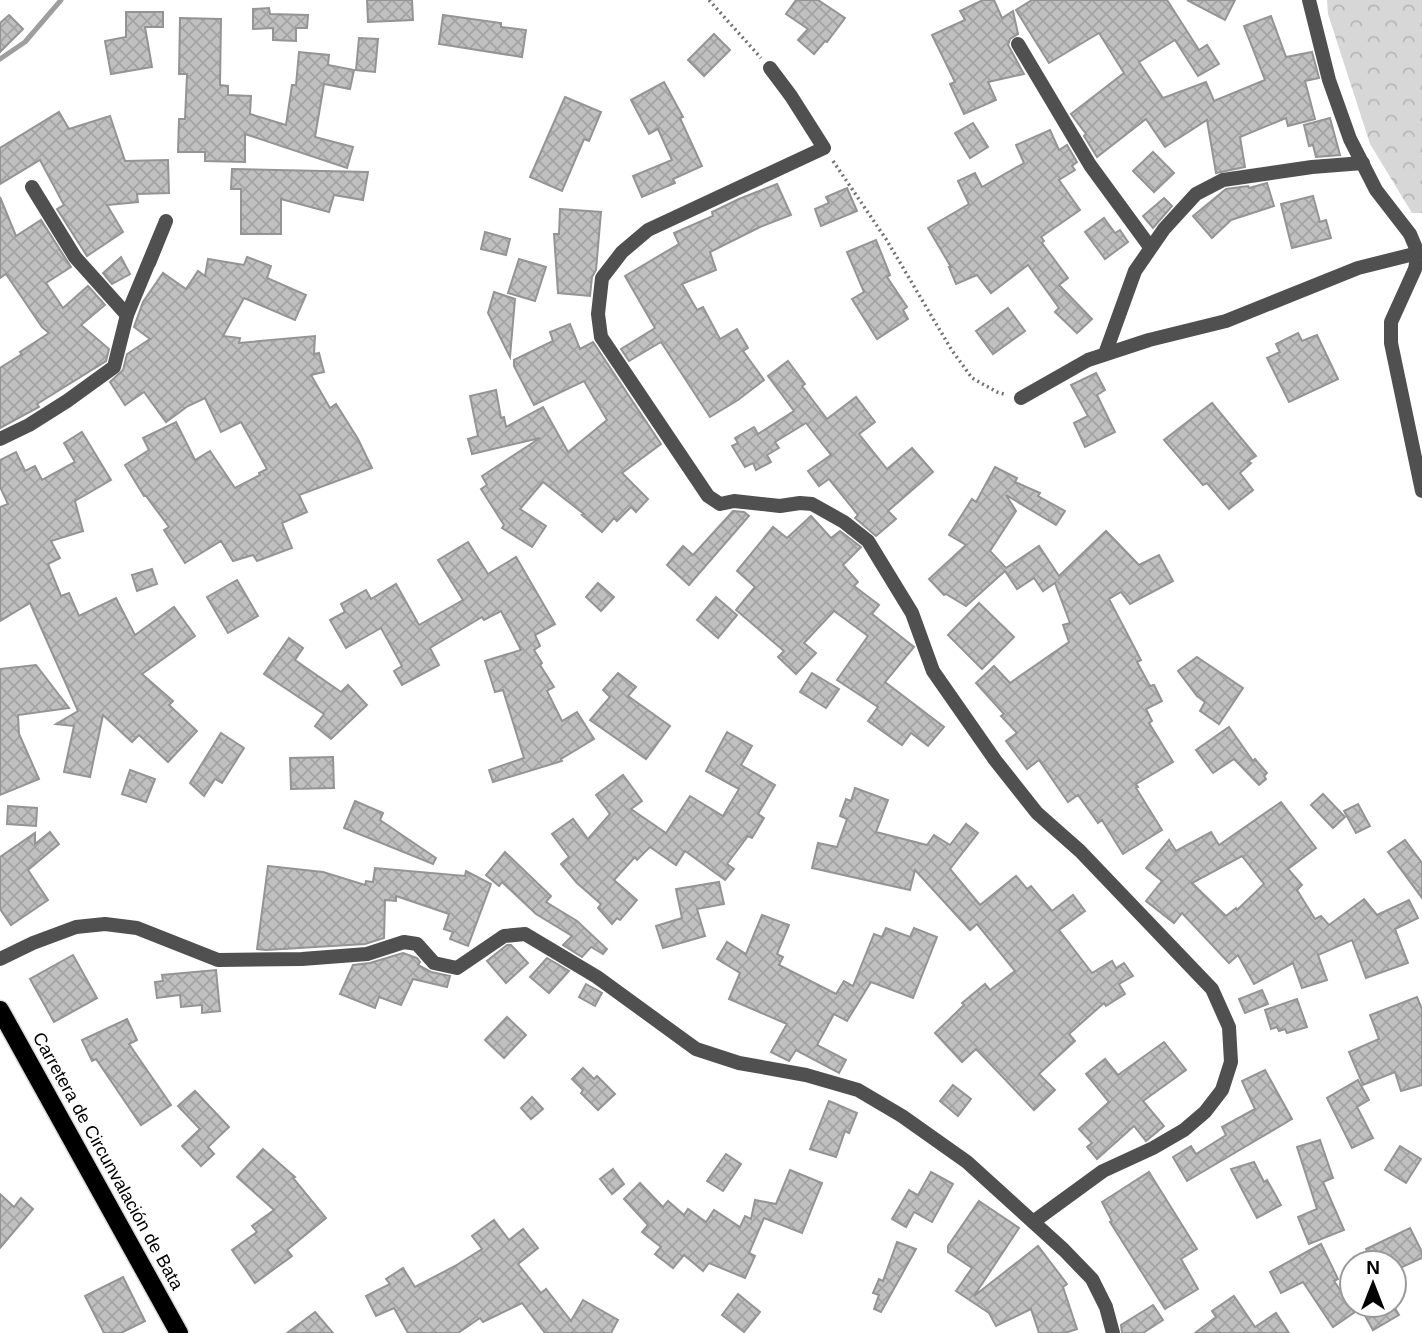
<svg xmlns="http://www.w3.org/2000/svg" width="1422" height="1333" font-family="Helvetica,sans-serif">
<defs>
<pattern id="forest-crowns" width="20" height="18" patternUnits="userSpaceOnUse" patternTransform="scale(1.75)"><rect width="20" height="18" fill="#d7d7d7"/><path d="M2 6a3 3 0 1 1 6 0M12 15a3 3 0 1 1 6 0" fill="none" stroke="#b7b7b7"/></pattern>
<pattern id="building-cross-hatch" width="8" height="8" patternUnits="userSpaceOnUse" patternTransform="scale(1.75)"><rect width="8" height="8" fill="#c0c0c0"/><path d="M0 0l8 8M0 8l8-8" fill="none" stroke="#a3a3a3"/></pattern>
</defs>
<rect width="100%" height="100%" fill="#fff"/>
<!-- forest -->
<path fill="url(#forest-crowns)" d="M 1327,0 L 1422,0 L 1422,213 L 1412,213 L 1370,144 L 1328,14 Z"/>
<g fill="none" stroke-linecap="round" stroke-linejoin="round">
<!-- stream -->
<path stroke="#9e9e9e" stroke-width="5" d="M 0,59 L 25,42 L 61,0"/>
</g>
<!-- building -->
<g fill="url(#building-cross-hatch)" stroke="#949494" stroke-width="2" fill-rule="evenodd">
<path d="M 367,0 L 412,0 L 413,20 L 368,22 Z"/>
<path d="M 796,0 L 818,0 L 845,18 L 827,42 L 825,41 L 814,54 L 798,40 L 808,29 L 786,14 Z"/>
<path d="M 983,0 L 994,0 L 1002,18 L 1013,11 L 1018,34 L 1010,39 L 1008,45 L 1024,74 L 988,82 L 996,100 L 964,114 L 950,84 L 955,82 L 932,35 L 965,20 L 960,11 Z"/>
<path d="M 1032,0 L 1167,0 L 1199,50 L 1207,45 L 1219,64 L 1198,76 L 1175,40 L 1139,62 L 1163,98 L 1206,82 L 1214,101 L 1265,80 L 1244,26 L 1271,16 L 1286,57 L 1312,52 L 1319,78 L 1305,81 L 1315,119 L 1288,126 L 1286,118 L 1240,137 L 1245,167 L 1216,173 L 1207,120 L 1165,147 L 1146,119 L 1097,157 L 1084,136 L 1086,134 L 1071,114 L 1124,73 L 1099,33 L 1049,63 L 1016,10 Z"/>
<path d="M 1187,0 L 1235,0 L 1225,20 Z"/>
<path d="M 269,8 L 270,14 L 308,15 L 307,28 L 296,28 L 296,41 L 273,40 L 273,28 L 253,29 L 253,9 Z"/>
<path d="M 126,12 L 163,12 L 163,27 L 145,27 L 152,67 L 111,74 L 105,41 L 126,37 Z"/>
<path d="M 9,15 L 23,29 L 0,52 L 0,23 Z"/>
<path d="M 443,15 L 501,23 L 501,27 L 526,30 L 522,57 L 439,44 Z"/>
<path d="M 180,18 L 221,19 L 220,85 L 228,86 L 228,95 L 251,96 L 250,114 L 286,125 L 292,85 L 296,85 L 299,52 L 329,55 L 328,65 L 354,70 L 350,89 L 324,84 L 315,137 L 353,147 L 347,168 L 245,134 L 245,162 L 205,161 L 205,152 L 178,152 L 179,119 L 185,119 L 187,74 L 179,74 Z"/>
<path d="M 714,34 L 730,50 L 704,76 L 688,60 Z"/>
<path d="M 359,38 L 378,39 L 375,72 L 356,70 Z"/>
<path d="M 664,82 L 683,117 L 680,118 L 702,166 L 673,179 L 675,183 L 642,197 L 633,176 L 672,160 L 658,129 L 649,134 L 631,100 Z"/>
<path d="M 565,97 L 601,112 L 589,141 L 584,139 L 562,191 L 530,177 Z"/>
<path d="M 59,112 L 69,129 L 110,116 L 125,161 L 168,160 L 169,193 L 137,194 L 138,202 L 107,205 L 123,232 L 87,256 L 57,209 L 64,205 L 40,160 L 0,184 L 0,148 Z"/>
<path d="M 1330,118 L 1340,155 L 1316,157 L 1313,145 L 1309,146 L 1304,125 Z"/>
<path d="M 973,123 L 988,147 L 970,158 L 955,133 Z"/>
<path d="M 1050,130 L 1059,150 L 1067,145 L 1077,162 L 1072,166 L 1075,170 L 1059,180 L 1080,210 L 1041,237 L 1044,241 L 1042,243 L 1068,278 L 1059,285 L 1092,319 L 1077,333 L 1055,312 L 1059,308 L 1028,265 L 991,293 L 977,275 L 956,284 L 949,267 L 951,267 L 928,228 L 969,204 L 958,181 L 975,173 L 982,187 L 1024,163 L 1016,145 Z"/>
<path d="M 1153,152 L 1174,173 L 1154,192 L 1133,171 Z"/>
<path d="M 232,169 L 368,172 L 363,200 L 334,195 L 329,212 L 281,199 L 281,234 L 241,234 L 241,189 L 231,189 Z"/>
<path d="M 1267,183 L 1274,206 L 1231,220 L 1212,238 L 1193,216 L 1226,189 L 1248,186 L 1249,188 Z"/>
<path d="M 777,184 L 791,215 L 760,227 L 710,252 L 716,270 L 682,284 L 697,310 L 703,307 L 720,339 L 737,329 L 748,348 L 743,351 L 764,380 L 738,400 L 710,417 L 661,342 L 629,361 L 621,349 L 655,328 L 625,276 L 679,244 L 674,233 L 713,216 L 712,212 L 739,199 Z"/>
<path d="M 847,188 L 857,211 L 821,226 L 815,209 L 829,203 L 826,197 Z"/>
<path d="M 1313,196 L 1320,222 L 1326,220 L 1331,238 L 1292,248 L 1281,204 Z"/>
<path d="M 0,197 L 16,236 L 41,220 L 71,267 L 46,283 L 63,308 L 88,286 L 105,305 L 81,325 L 109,349 L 106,361 L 37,404 L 39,407 L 0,428 L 0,368 L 22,354 L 20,352 L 49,333 L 42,327 L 6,274 L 0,278 Z"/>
<path d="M 1164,198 L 1172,206 L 1153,228 L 1143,216 Z"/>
<path d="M 560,209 L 601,212 L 596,270 L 592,277 L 590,296 L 558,293 L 554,234 L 559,234 Z"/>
<path d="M 1104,218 L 1115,233 L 1120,230 L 1128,242 L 1105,259 L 1085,232 Z"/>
<path d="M 485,232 L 510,239 L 506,255 L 481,249 Z"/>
<path d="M 876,240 L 890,275 L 887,277 L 907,307 L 903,310 L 908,319 L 877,339 L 852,299 L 864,292 L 847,252 Z"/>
<path d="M 121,257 L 130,274 L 112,284 L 103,273 Z"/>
<path d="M 247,257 L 271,266 L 267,278 L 306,295 L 295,320 L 244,298 L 223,336 L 240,338 L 239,343 L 315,336 L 314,354 L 319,353 L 324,372 L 311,375 L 330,408 L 336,404 L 358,439 L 372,468 L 299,495 L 307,512 L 282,523 L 292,548 L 257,561 L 253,555 L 233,561 L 221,541 L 185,563 L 164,530 L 169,527 L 146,496 L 144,496 L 125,465 L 149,450 L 143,438 L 176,422 L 195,460 L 210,451 L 235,488 L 260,475 L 259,473 L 267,469 L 241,422 L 221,432 L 205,398 L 188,406 L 166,422 L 144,392 L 125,405 L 110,382 L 123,370 L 127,354 L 150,339 L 134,327 L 143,302 L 163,273 L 186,289 L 198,271 L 205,276 L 208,259 L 244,265 Z"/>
<path d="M 519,259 L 546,267 L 535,301 L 508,293 Z"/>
<path d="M 494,292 L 515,299 L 510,357 L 488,313 Z"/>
<path d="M 1008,308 L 1025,331 L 993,354 L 976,331 Z"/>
<path d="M 570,324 L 580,349 L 593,342 L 661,444 L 622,473 L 648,499 L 636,512 L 631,507 L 617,521 L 614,518 L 602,532 L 582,515 L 584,514 L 543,482 L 520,509 L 546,526 L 532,547 L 502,528 L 504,525 L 481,489 L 487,485 L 482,476 L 540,438 L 472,454 L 468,439 L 478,436 L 470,396 L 496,390 L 501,418 L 504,417 L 506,427 L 543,407 L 568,452 L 607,420 L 584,381 L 534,405 L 514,366 L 514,360 L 553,341 L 550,332 Z"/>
<path d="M 1298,333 L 1302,341 L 1317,335 L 1338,379 L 1289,402 L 1267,358 L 1280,352 L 1276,344 Z"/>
<path d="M 788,361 L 805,384 L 802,386 L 827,419 L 856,397 L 875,422 L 859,434 L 887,469 L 912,448 L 933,472 L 888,511 L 896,519 L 876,536 L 855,518 L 858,515 L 829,479 L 819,486 L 808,471 L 831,455 L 806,423 L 775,442 L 779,448 L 767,455 L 771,462 L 756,470 L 753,463 L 745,467 L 732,446 L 738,443 L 735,438 L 754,427 L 758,434 L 794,411 L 768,376 Z"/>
<path d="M 1096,373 L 1105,390 L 1097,395 L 1115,432 L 1085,447 L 1074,423 L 1088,416 L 1071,385 Z"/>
<path d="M 1212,403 L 1256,456 L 1248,461 L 1251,463 L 1240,473 L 1253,490 L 1229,509 L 1207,483 L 1203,485 L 1164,440 Z"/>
<path d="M 82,432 L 111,480 L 75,501 L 83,531 L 51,541 L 60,558 L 48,564 L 61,596 L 69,593 L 79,616 L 116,598 L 135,635 L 174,607 L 195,636 L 142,674 L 173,701 L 169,705 L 197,731 L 168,762 L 139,735 L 132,742 L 103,715 L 90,777 L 64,772 L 74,726 L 56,724 L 78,711 L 30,603 L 0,621 L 0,507 L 8,504 L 0,487 L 0,460 L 16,452 L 25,471 L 35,466 L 42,480 L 75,462 L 64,443 Z"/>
<path d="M 995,467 L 1017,478 L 1015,482 L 1040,493 L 1038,496 L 1065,511 L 1056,525 L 1006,495 L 1016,511 L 990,551 L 1006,568 L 1039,546 L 1059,576 L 1106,531 L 1139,565 L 1159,555 L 1173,581 L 1130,604 L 1121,592 L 1109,599 L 1141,660 L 1137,662 L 1150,686 L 1154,685 L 1162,701 L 1146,709 L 1152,721 L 1149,723 L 1173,762 L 1136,784 L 1138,787 L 1136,788 L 1162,830 L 1123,854 L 1102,820 L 1098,823 L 1078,795 L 1068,802 L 1039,760 L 1027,769 L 1006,741 L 1017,733 L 1001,716 L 1004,714 L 976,683 L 994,666 L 1010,683 L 1069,642 L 1063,625 L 1070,623 L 1055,583 L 1043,591 L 1034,578 L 1017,589 L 1005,571 L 966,606 L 946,594 L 944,595 L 929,579 L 966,545 L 949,535 L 972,499 L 976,502 Z"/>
<path d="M 733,511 L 744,512 L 749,516 L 689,585 L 667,565 L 683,546 L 693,555 Z"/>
<path d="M 811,516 L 831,538 L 840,531 L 861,547 L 843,565 L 858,582 L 854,586 L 879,605 L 872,614 L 914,647 L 885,682 L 944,727 L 928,746 L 911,733 L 902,745 L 868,721 L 878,707 L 837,680 L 868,636 L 834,611 L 804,643 L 816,653 L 796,674 L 778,657 L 784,651 L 736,610 L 755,587 L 737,571 L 773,527 L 787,538 Z"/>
<path d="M 468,542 L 488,574 L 516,557 L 555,624 L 535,635 L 540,646 L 534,650 L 542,663 L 540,665 L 554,687 L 547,691 L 562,721 L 577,712 L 594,739 L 561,759 L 562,761 L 493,782 L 489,770 L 524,758 L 503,690 L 495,692 L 485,661 L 521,650 L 501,611 L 484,620 L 482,617 L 430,648 L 439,665 L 402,685 L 394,671 L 402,666 L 381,628 L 346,648 L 330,620 L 345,612 L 341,604 L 366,590 L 371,599 L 396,584 L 419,625 L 463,600 L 438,560 Z"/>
<path d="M 152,569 L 157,584 L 137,591 L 132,575 Z"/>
<path d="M 237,580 L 258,616 L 228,633 L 207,597 Z"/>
<path d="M 598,583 L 614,597 L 601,611 L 586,597 Z"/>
<path d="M 716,597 L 737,615 L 718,638 L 697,620 Z"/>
<path d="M 979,603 L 1014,637 L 982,669 L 948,635 Z"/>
<path d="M 289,638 L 303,648 L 295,660 L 341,692 L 348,685 L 367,705 L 331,739 L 315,726 L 324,714 L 264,674 Z"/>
<path d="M 1197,657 L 1243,688 L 1219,724 L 1200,711 L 1205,702 L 1197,696 L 1178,671 Z"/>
<path d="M 36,665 L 69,708 L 18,715 L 19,734 L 39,779 L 0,795 L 0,669 Z"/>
<path d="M 618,673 L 636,687 L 628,696 L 670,726 L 646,759 L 590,720 L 610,697 L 603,690 Z"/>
<path d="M 812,673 L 839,689 L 826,708 L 800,692 Z"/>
<path d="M 1229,727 L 1253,761 L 1255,759 L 1267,773 L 1264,776 L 1266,779 L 1259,785 L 1234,759 L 1213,773 L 1196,750 Z"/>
<path d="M 727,732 L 752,746 L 741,765 L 775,785 L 758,814 L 764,818 L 752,838 L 748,836 L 727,864 L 734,869 L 725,880 L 685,851 L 676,865 L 650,847 L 637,860 L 635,857 L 614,880 L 637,900 L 620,920 L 617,918 L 612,924 L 598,908 L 601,904 L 577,883 L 561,864 L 569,857 L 552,834 L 573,819 L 588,839 L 610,814 L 596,795 L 623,775 L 642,801 L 631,809 L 666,833 L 690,796 L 723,816 L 739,789 L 706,771 Z"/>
<path d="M 221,733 L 244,748 L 222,783 L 215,779 L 204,796 L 190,783 Z"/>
<path d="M 333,757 L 334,788 L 291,789 L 290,758 Z"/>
<path d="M 130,770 L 155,779 L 146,802 L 122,794 Z"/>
<path d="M 855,788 L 888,800 L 876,832 L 927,845 L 934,835 L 950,845 L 966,824 L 978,833 L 950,869 L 980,905 L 1016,876 L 1027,889 L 1031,886 L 1052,911 L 1073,895 L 1085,911 L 1059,930 L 1092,973 L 1112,961 L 1116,968 L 1124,963 L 1133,976 L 1119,984 L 1125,994 L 1106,1006 L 1104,1003 L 1069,1034 L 1075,1041 L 1039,1074 L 1055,1090 L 1034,1110 L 976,1049 L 962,1062 L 935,1033 L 964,1005 L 962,1003 L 985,984 L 990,990 L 1015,971 L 977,924 L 970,930 L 915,870 L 910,890 L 812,868 L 818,843 L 837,847 L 847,819 L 840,816 L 846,799 L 851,801 Z"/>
<path d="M 1323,794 L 1345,817 L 1333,828 L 1311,805 Z"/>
<path d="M 355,801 L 383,813 L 380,820 L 436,858 L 433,864 L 344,828 Z"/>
<path d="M 1281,802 L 1316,848 L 1288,869 L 1302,885 L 1297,890 L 1315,919 L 1321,916 L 1329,925 L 1364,899 L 1377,915 L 1409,900 L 1418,918 L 1395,929 L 1408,963 L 1366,978 L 1352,940 L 1318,955 L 1327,980 L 1302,988 L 1293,963 L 1254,984 L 1238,955 L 1229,963 L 1182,913 L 1174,923 L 1146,901 L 1162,881 L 1146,868 L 1169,840 L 1176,851 L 1211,832 L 1219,845 ZM 1242,856 L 1264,884 L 1237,910 L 1236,908 L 1226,916 L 1192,883 Z"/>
<path d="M 1358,804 L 1370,826 L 1356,833 L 1344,811 Z"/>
<path d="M 8,806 L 37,808 L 36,826 L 7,824 Z"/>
<path d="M 50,832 L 59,844 L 28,870 L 48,900 L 11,925 L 0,909 L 0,857 L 35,833 L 35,844 Z"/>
<path d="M 1405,840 L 1422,863 L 1422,898 L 1388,852 Z"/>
<path d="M 505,852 L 551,896 L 546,902 L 577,921 L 607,949 L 603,954 L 591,947 L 582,957 L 563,945 L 572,936 L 536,914 L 502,882 L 499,886 L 486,875 Z"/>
<path d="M 268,866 L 323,872 L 365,885 L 366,881 L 373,882 L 375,868 L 465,876 L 466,871 L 491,884 L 468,946 L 450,939 L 453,932 L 444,929 L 449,914 L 396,896 L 396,901 L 385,900 L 384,938 L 365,944 L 266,950 L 257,949 Z"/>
<path d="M 719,882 L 724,904 L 697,909 L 705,936 L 663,948 L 656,926 L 682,918 L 676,889 Z"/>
<path d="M 762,915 L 789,925 L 777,954 L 783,957 L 779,965 L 836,994 L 844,981 L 853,986 L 874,934 L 882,937 L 886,928 L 910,937 L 914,928 L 937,937 L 913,998 L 871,982 L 847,1021 L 834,1014 L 817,1045 L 846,1060 L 839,1073 L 796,1050 L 789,1061 L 771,1052 L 787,1024 L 729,999 L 740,973 L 717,959 L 727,942 L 746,954 Z"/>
<path d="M 507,945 L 511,945 L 528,963 L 506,983 L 487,961 Z"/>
<path d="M 403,953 L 417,958 L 420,962 L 418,965 L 431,972 L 450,976 L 447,987 L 413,979 L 401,1005 L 379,997 L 375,1008 L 340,994 L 353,965 L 370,963 Z"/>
<path d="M 73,955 L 97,998 L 54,1022 L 30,979 Z"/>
<path d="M 547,958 L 569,971 L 549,993 L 530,977 Z"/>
<path d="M 216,970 L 220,1011 L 202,1013 L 202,1005 L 181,1007 L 180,995 L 157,998 L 155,982 L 163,981 L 162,975 Z"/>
<path d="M 586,984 L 602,993 L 595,1006 L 579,997 Z"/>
<path d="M 1262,990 L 1268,1004 L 1245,1013 L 1239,999 Z"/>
<path d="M 1417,997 L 1422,1009 L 1422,1085 L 1401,1091 L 1395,1072 L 1363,1085 L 1349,1052 L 1379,1039 L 1370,1015 Z"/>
<path d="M 1297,999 L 1307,1027 L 1287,1033 L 1285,1029 L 1279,1031 L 1277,1027 L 1271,1029 L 1265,1010 Z"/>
<path d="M 507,1017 L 526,1035 L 504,1058 L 485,1040 Z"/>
<path d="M 127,1019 L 137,1040 L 129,1044 L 171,1105 L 141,1125 L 96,1059 L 92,1061 L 82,1040 Z"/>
<path d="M 1164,1042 L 1186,1070 L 1143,1101 L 1164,1126 L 1146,1141 L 1134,1126 L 1097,1159 L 1087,1147 L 1092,1143 L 1079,1129 L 1109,1102 L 1086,1074 L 1105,1059 L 1118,1075 Z"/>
<path d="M 583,1068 L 594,1079 L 597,1076 L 615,1094 L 598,1110 L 581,1093 L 583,1090 L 572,1079 Z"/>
<path d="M 1265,1070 L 1292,1119 L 1187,1181 L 1173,1157 L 1191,1146 L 1196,1154 L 1226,1135 L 1222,1127 L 1255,1109 L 1242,1081 Z"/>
<path d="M 1358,1080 L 1369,1100 L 1357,1107 L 1373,1138 L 1352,1148 L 1327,1098 Z"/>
<path d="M 953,1085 L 971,1099 L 958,1116 L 940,1101 Z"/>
<path d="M 195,1091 L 229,1127 L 208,1147 L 214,1154 L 201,1166 L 182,1146 L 200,1129 L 178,1106 Z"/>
<path d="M 532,1097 L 543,1109 L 531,1119 L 521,1108 Z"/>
<path d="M 829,1101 L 857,1113 L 849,1133 L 845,1131 L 836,1157 L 810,1149 Z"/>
<path d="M 1320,1140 L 1333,1178 L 1323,1182 L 1344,1230 L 1309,1244 L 1298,1217 L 1317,1209 L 1297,1147 Z"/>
<path d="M 1400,1146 L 1421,1159 L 1406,1183 L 1385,1170 Z"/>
<path d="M 263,1149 L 295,1177 L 293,1178 L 326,1218 L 287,1250 L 292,1256 L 255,1283 L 232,1250 L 257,1232 L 252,1226 L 274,1210 L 237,1177 Z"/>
<path d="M 726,1154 L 741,1164 L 723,1191 L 707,1181 Z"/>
<path d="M 1254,1162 L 1264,1182 L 1267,1180 L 1281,1205 L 1257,1218 L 1231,1169 Z"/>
<path d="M 613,1169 L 624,1184 L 612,1194 L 600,1179 Z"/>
<path d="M 790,1170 L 822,1183 L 802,1233 L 764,1218 L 749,1253 L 755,1256 L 745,1278 L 709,1263 L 703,1271 L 684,1255 L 673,1268 L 655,1254 L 661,1247 L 642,1232 L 648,1225 L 624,1199 L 640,1183 L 663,1207 L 668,1201 L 684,1215 L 688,1209 L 706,1222 L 714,1210 L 740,1227 L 745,1216 L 751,1219 L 755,1200 L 776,1204 Z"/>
<path d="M 931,1172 L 953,1184 L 932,1222 L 914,1212 L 906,1227 L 892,1219 L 909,1190 L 918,1195 Z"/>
<path d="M 1149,1172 L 1197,1249 L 1181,1259 L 1198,1289 L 1165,1309 L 1110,1222 L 1112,1221 L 1102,1202 Z"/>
<path d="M 0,1194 L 14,1207 L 21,1198 L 33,1209 L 0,1248 Z"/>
<path d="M 979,1201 L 1019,1228 L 974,1296 L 1038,1246 L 1067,1284 L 1063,1287 L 1077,1329 L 1065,1333 L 1039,1333 L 1031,1309 L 996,1326 L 989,1313 L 956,1291 L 972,1268 L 948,1252 L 948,1246 Z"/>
<path d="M 494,1220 L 509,1240 L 523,1229 L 538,1248 L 518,1264 L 541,1293 L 546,1289 L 571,1321 L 583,1300 L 618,1320 L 611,1333 L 545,1333 L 522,1303 L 483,1322 L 480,1318 L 458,1333 L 408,1333 L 394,1308 L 376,1316 L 366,1296 L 390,1284 L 386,1279 L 403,1268 L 415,1287 L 455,1266 L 482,1249 L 472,1236 Z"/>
<path d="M 1410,1228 L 1422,1252 L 1422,1258 L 1398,1269 L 1395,1263 L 1373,1263 L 1366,1249 Z"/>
<path d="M 897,1242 L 916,1249 L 881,1312 L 874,1309 L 879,1295 L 873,1293 L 879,1279 L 883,1281 Z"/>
<path d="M 1321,1244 L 1338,1279 L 1334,1281 L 1355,1312 L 1333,1327 L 1303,1282 L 1281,1293 L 1270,1272 Z"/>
<path d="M 123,1277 L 145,1321 L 121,1333 L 104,1333 L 85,1296 Z"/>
<path d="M 738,1294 L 760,1312 L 744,1332 L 722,1315 Z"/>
<path d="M 1234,1296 L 1255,1327 L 1276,1313 L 1289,1333 L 1195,1333 L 1216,1317 L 1212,1311 Z"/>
<path d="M 1153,1305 L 1163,1320 L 1143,1333 L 1122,1333 L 1121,1325 Z"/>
<path d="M 1370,1305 L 1393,1305 L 1399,1315 L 1373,1330 L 1362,1310 Z"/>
<path d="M 315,1312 L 333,1333 L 287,1333 Z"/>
</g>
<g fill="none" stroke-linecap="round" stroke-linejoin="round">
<!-- primary casing -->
<g stroke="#dbdbdb" stroke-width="21">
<path id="primary" d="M 0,1010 L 179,1333"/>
</g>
<!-- path -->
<g stroke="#727272" stroke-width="3.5" stroke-dasharray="2 3.5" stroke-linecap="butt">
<path d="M 709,0 L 761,58"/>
<path d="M 833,161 L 886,239 L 951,349 L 972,378 L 997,392 L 1007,395"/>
</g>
<!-- street -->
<g stroke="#505050" stroke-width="14">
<path d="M 1018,44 L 1090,165 L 1150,247"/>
<path d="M 770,68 L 791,96 L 824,148 L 648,230 L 622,252 L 602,278 L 598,314 L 601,337 L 708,496 L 720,504 L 734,501 L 780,506 L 800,503 L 812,504 L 844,522 L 868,541 L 912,613 L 933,671 L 995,760 L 1037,813 L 1080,851 L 1212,989 L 1229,1027 L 1231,1062 L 1222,1090 L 1205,1112 L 1184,1130 L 1153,1148 L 1103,1171 L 1033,1222"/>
<path d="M 32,187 L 75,257 L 127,315"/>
<path d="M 1422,252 L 1418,253 L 1415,269 L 1391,322 L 1391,343 L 1422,491"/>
<path d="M 1105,354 L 1135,271 L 1164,229 L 1196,194 L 1223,180 L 1312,167 L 1363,163"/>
<path d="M 1021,398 L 1088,360 L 1149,340 L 1226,321 L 1358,268 L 1418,253 L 1410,234 L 1376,190 L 1350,139 L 1329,80 L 1309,0"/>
<path d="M 0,439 L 29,425 L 67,401 L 114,367 L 127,315 L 166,221 L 149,263"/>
<path d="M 0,959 L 33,943 L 76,927 L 105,924 L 137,928 L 218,960 L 302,959 L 367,954 L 404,942 L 417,944 L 434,963 L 457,968 L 504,936 L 525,934 L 597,977 L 696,1049 L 739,1063 L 806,1075 L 858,1090 L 902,1116 L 967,1162 L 1064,1250 L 1092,1279 L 1106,1307 L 1113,1333"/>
</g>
<!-- primary -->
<use href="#primary" stroke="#000" stroke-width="18"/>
</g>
<g text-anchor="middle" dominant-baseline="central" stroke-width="5" stroke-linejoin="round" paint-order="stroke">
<!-- street labels -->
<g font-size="18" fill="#000" stroke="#fff">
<text transform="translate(108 1161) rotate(61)">Carretera de Circunvalación de Bata</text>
</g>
</g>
<!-- north arrow -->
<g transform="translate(1373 1284)"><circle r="33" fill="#ffffff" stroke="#999999" stroke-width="2"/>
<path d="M0-5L12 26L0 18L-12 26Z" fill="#000000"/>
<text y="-10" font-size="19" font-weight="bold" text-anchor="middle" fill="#000000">N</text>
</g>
</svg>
